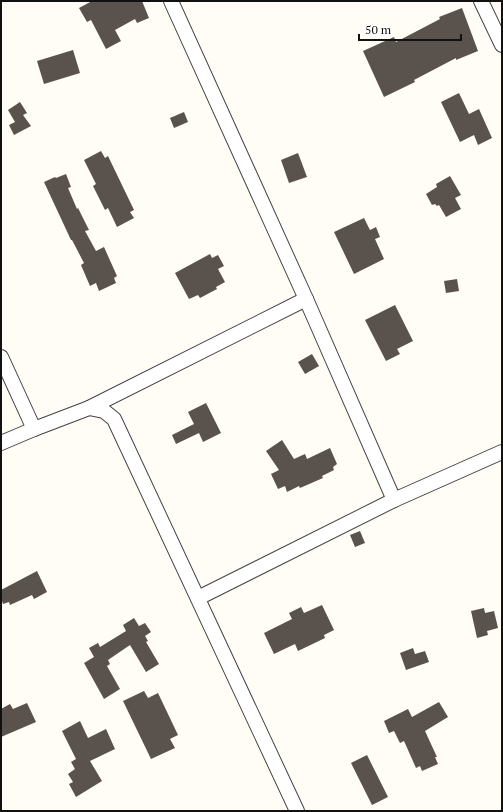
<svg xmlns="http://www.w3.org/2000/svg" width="503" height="812" font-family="'PT Serif',serif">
<rect width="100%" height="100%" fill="#fffdf5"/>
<!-- building -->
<g fill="#5a524d">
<path d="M 92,1 L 142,1 L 149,18 L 137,23 L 135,19 L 115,30 L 121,41 L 106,49 L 91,20 L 87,22 L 79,8 Z"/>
<path d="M 462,8 L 478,51 L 456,60 L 456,58 L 414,80 L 415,82 L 384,97 L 363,51 L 394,37 L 396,42 L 440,19 L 439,17 Z"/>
<path d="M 73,50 L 80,73 L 44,84 L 37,61 Z"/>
<path d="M 459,93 L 469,114 L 479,109 L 492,138 L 478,145 L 474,135 L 460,142 L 441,102 Z"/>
<path d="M 20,102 L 27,113 L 23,115 L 31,126 L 14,135 L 9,125 L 15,122 L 8,110 Z"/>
<path d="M 184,112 L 188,122 L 174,128 L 170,118 Z"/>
<path d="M 101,151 L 105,158 L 108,156 L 134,210 L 130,212 L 134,218 L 117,227 L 108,208 L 105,210 L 93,186 L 96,184 L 84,160 Z"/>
<path d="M 298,153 L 307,177 L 289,183 L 281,160 Z"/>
<path d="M 66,174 L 71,187 L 68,188 L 77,209 L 78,208 L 89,230 L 85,231 L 96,251 L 104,247 L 117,276 L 114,278 L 116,283 L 99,291 L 96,283 L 90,286 L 81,265 L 84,263 L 72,240 L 71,240 L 44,182 L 55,177 L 56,178 Z"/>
<path d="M 450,176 L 461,195 L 455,198 L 461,209 L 446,217 L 439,205 L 437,206 L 435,204 L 432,205 L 426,194 L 437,187 L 436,184 Z"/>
<path d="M 364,218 L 370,230 L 376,227 L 380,237 L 375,239 L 384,259 L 354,274 L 334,232 Z"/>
<path d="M 210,254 L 212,258 L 218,255 L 224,266 L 218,269 L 225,282 L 216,287 L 217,289 L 200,298 L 198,295 L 189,299 L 175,273 Z"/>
<path d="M 457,279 L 459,291 L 446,293 L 444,281 Z"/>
<path d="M 395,305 L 413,341 L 397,349 L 400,354 L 386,361 L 365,320 Z"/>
<path d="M 312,354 L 319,366 L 305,374 L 298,362 Z"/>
<path d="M 206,403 L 221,433 L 203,442 L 199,433 L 176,444 L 172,435 L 194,424 L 188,412 Z"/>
<path d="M 282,440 L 294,459 L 305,454 L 307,459 L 330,448 L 337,464 L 333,467 L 334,470 L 322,476 L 323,478 L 300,488 L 299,486 L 287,492 L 285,486 L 278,489 L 271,474 L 279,470 L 266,451 Z"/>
<path d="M 360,531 L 365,543 L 355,547 L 350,535 Z"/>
<path d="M 37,571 L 47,592 L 34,599 L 32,595 L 10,605 L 9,602 L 3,604 L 1,598 L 1,590 Z"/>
<path d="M 322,605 L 334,630 L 324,635 L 325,638 L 298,651 L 295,644 L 274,654 L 264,633 L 292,619 L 289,613 L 301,607 L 304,613 Z"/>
<path d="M 484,608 L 485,613 L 494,611 L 498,628 L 487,631 L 488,635 L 477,638 L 471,611 Z"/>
<path d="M 134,618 L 139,626 L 145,623 L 151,632 L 145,636 L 148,641 L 146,642 L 159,664 L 146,672 L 130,645 L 108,660 L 110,664 L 107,666 L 120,689 L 104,699 L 84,663 L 94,657 L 89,648 L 98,643 L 100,647 L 126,631 L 123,625 Z"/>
<path d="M 413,648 L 415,654 L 425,651 L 429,662 L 406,670 L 400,653 Z"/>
<path d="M 144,691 L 148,698 L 158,693 L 178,735 L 170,739 L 175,748 L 151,759 L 123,701 Z"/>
<path d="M 439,702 L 448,717 L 425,731 L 437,757 L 435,757 L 438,764 L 422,771 L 420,766 L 416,768 L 404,741 L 400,743 L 394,731 L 389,733 L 384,721 L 408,709 L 412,717 Z"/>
<path d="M 27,703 L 36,722 L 1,737 L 1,709 L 10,704 L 13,709 Z"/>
<path d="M 80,721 L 88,738 L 106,729 L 115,749 L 90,761 L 102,781 L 76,797 L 69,784 L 73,782 L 68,774 L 75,769 L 71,762 L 76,759 L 62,731 Z"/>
<path d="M 367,755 L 388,797 L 372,805 L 351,763 Z"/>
</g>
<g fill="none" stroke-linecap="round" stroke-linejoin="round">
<!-- minor casing -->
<g stroke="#444" stroke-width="16">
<g id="minor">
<path d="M 171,1 L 306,299 L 394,500"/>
<path d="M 481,1 L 502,45"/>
<path d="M 1,357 L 34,429"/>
<path d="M 89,408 L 104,411 L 114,419 L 297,811"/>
<path d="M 1,443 L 34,429 L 89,408 L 306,299"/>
<path d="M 198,598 L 394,500 L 502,452"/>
</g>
</g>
<!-- minor -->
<use href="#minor" stroke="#fff" stroke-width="14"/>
</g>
<!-- border -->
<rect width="503" height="812" fill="none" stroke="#111111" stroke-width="4"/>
<!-- scale -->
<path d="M359 34v6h102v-6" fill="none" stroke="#111111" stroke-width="2"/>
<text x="365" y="34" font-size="12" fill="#111111" stroke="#ffffff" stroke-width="3" paint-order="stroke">50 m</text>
</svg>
